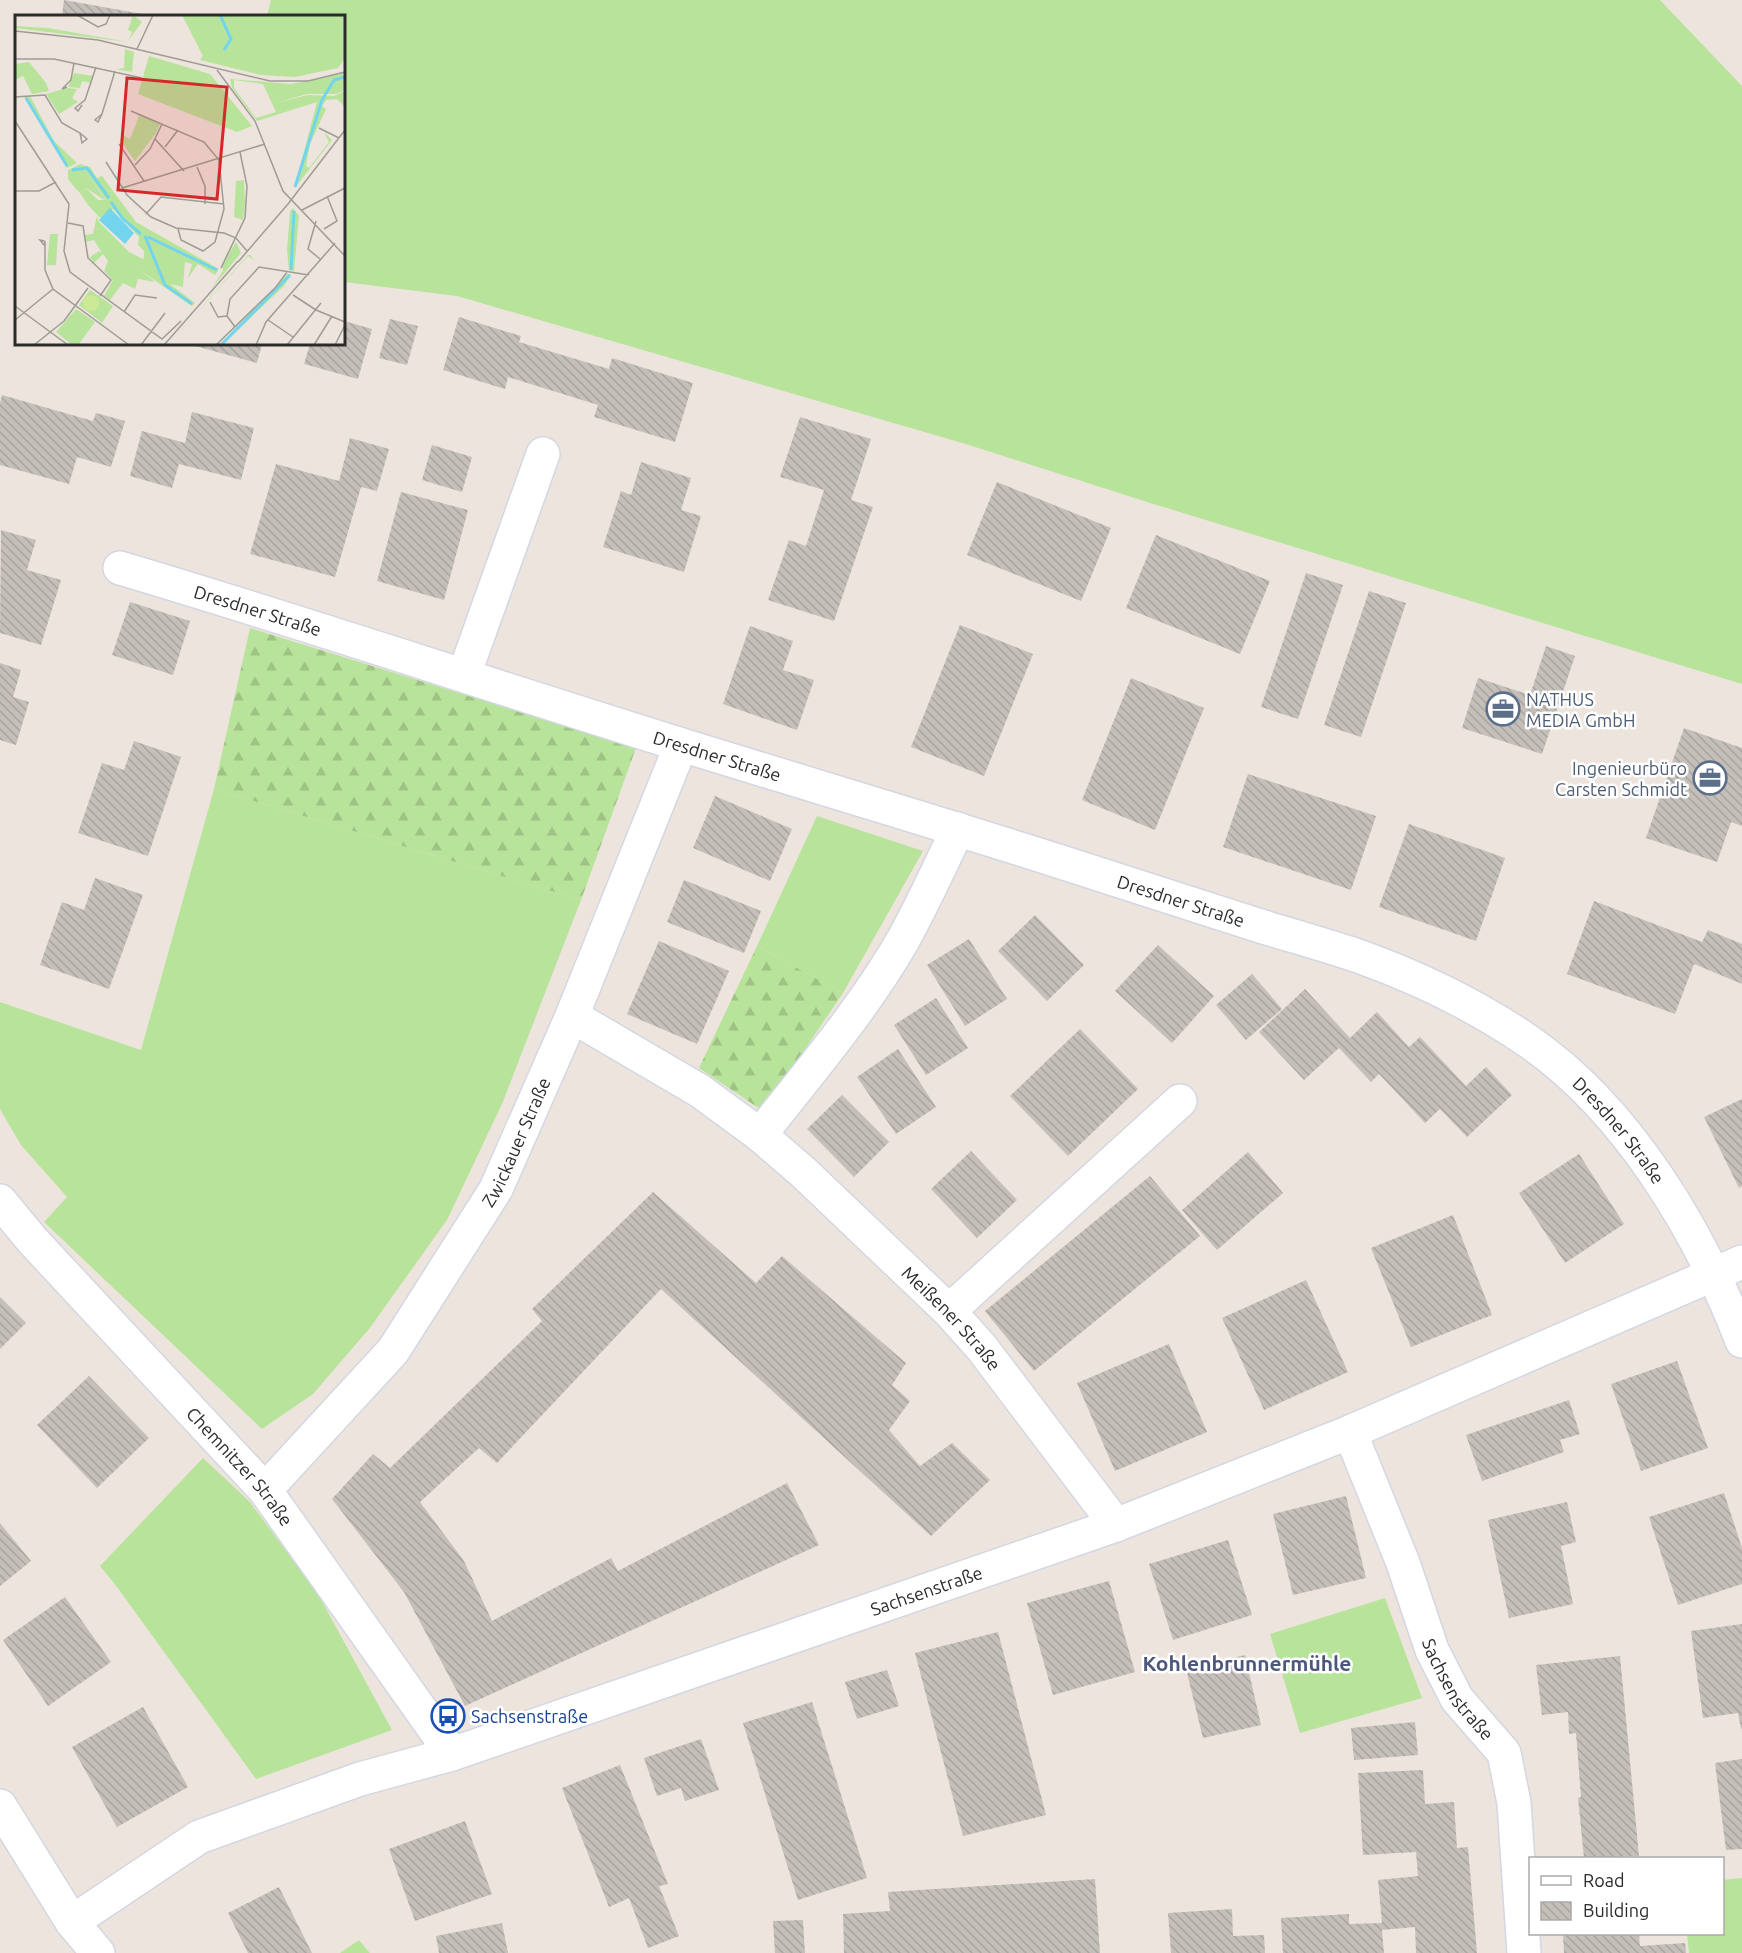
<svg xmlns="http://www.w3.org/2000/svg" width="1742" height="1953" font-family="Ubuntu,sans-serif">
<defs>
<pattern id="forest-firs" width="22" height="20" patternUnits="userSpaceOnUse" patternTransform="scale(1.5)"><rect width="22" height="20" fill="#b8e39a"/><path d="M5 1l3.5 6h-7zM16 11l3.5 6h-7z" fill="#9ec385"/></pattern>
<pattern id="building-back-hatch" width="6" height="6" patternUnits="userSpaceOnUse" patternTransform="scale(1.5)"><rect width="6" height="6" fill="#c5bfba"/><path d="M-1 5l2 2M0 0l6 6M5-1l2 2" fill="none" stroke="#a9a4a0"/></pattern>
</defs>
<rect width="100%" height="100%" fill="#ede5dd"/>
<!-- grass -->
<g fill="#b8e39a">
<path d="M 271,0 L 1660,0 L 1742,86 L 1742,684 L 1147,502 L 969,445 L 457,296 L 344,282 L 344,16 L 267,16 Z"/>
<path d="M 214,789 L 581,900 L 502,1104 L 447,1220 L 369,1329 L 313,1394 L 262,1429 L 44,1222 L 67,1197 L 21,1145 L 0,1109 L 0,1002 L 141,1050 Z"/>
<path d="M 817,816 L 923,851 L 843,993 L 757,946 Z"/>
<path d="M 203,1458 L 249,1501 L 318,1594 L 392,1730 L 256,1779 L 117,1587 L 100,1566 Z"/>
<path d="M 1385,1598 L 1422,1698 L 1300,1733 L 1270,1634 Z"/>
<path d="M 1742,1878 L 1742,1953 L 1689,1953 L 1687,1934 L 1722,1934 L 1723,1880 Z"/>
<path d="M 359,1940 L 370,1953 L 340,1953 Z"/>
</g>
<!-- forest -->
<g fill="url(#forest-firs)">
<path d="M 250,628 L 636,748 L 581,900 L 214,789 Z"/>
<path d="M 757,946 L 843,993 L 763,1111 L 699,1068 Z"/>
</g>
<!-- building -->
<g fill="url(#building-back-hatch)">
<path d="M 64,0 L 148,15 L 148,16 L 62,16 Z"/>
<path d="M 459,317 L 521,336 L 519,342 L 609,369 L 612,358 L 693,383 L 675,442 L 594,417 L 598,405 L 508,377 L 505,389 L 443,370 Z"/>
<path d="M 390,319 L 418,326 L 407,365 L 379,358 Z"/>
<path d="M 344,321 L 372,329 L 358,379 L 304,364 L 310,344 L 344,344 Z"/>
<path d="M 188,344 L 262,344 L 257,363 Z"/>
<path d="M 2,395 L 93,421 L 96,413 L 125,421 L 111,467 L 77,457 L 69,484 L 0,465 L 0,403 Z"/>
<path d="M 192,412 L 254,428 L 241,480 L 179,464 L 172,488 L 130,476 L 142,431 L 185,443 Z"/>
<path d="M 800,417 L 871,439 L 851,500 L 873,507 L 834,621 L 768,600 L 789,540 L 806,546 L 824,490 L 780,477 Z"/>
<path d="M 350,438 L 389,449 L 377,491 L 361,487 L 335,577 L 250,554 L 276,464 L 339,481 Z"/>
<path d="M 432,445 L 472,457 L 462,492 L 422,480 Z"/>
<path d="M 641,462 L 691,478 L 681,510 L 701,516 L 684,572 L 603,547 L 621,491 L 631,495 Z"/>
<path d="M 997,482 L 1111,528 L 1081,601 L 967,555 Z"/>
<path d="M 401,492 L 468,510 L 444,600 L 377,581 Z"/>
<path d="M 1,530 L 36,540 L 27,570 L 61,580 L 41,645 L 0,633 Z"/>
<path d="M 1156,535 L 1270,581 L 1240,654 L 1126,608 Z"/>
<path d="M 1306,573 L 1343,585 L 1298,719 L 1261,707 Z"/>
<path d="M 1369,591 L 1406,603 L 1361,737 L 1324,725 Z"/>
<path d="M 130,602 L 190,621 L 173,675 L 112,655 Z"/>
<path d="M 960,625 L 1033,654 L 984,776 L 911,747 Z"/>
<path d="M 750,626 L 793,641 L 783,670 L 814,680 L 797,730 L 723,704 Z"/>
<path d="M 1546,646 L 1575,656 L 1542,754 L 1462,728 L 1478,678 L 1530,695 Z"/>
<path d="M 0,663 L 21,670 L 13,697 L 29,702 L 16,745 L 0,740 Z"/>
<path d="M 1131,678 L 1204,708 L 1155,830 L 1082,800 Z"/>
<path d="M 1684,728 L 1742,748 L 1742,826 L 1731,822 L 1717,862 L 1646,838 Z"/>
<path d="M 134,741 L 181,757 L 148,856 L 78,833 L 102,763 L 124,770 Z"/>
<path d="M 1248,774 L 1376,816 L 1351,890 L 1223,847 Z"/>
<path d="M 715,796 L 792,829 L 770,881 L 693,848 Z"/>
<path d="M 1409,824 L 1505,858 L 1476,941 L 1379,907 Z"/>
<path d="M 95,878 L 143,895 L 109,989 L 40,965 L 62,902 L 84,910 Z"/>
<path d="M 684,880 L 761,911 L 744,953 L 667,922 Z"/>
<path d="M 1594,901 L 1702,942 L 1708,930 L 1742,944 L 1742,984 L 1694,964 L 1675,1014 L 1567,974 Z"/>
<path d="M 1035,915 L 1084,965 L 1047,1001 L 998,951 Z"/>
<path d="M 969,939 L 1007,999 L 965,1026 L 927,965 Z"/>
<path d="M 659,941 L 729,971 L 697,1044 L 627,1014 Z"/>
<path d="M 1158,945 L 1214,996 L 1172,1043 L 1115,991 Z"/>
<path d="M 1252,974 L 1282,1009 L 1246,1040 L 1216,1005 Z"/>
<path d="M 1305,989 L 1350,1038 L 1377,1012 L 1409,1047 L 1420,1037 L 1466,1086 L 1486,1067 L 1512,1095 L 1467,1137 L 1440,1109 L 1425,1123 L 1379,1074 L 1371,1082 L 1339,1048 L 1304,1080 L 1259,1032 Z"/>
<path d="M 936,998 L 968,1048 L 926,1075 L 894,1025 Z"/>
<path d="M 1080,1029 L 1138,1089 L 1068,1156 L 1010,1096 Z"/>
<path d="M 898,1049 L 936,1107 L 896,1134 L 857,1077 Z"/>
<path d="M 842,1095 L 889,1142 L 854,1177 L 807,1129 Z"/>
<path d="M 1742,1099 L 1742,1186 L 1739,1188 L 1704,1117 Z"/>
<path d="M 971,1151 L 1017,1200 L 977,1238 L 931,1189 Z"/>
<path d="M 1248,1152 L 1283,1193 L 1217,1250 L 1182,1210 Z"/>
<path d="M 1579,1154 L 1624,1224 L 1565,1263 L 1519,1193 Z"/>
<path d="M 1150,1176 L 1200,1236 L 1034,1371 L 985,1311 Z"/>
<path d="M 653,1192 L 756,1283 L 782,1256 L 906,1363 L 892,1385 L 910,1401 L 889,1430 L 920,1466 L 952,1443 L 990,1480 L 931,1536 L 661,1289 L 497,1463 L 479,1448 L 420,1502 L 464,1561 L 492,1621 L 611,1558 L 618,1571 L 787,1483 L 819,1545 L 465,1706 L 404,1592 L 332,1499 L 373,1454 L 390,1468 L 542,1321 L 532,1309 Z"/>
<path d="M 1453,1215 L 1492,1315 L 1411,1347 L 1371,1248 Z"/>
<path d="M 1306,1280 L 1348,1372 L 1264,1410 L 1222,1318 Z"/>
<path d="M 0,1297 L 26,1323 L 0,1349 Z"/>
<path d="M 1169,1344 L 1207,1432 L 1115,1471 L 1077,1383 Z"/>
<path d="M 1677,1361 L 1708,1448 L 1641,1471 L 1611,1384 Z"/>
<path d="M 89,1376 L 149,1438 L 97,1488 L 37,1425 Z"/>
<path d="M 1569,1400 L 1580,1434 L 1560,1440 L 1564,1452 L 1482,1481 L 1466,1435 Z"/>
<path d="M 1724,1493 L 1742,1548 L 1742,1584 L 1678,1605 L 1649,1517 Z"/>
<path d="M 1346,1496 L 1366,1578 L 1293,1595 L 1273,1514 Z"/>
<path d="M 1567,1502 L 1576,1542 L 1561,1546 L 1573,1604 L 1509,1618 L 1488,1520 Z"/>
<path d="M 0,1523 L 31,1561 L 0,1586 Z"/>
<path d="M 1228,1540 L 1252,1615 L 1173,1640 L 1149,1564 Z"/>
<path d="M 1109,1581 L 1135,1672 L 1053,1695 L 1027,1603 Z"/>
<path d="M 65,1597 L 111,1662 L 48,1706 L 3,1640 Z"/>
<path d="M 1742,1624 L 1742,1729 L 1741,1729 L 1738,1713 L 1703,1718 L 1691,1631 Z"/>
<path d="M 998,1632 L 1046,1815 L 963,1836 L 915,1653 Z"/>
<path d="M 1245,1655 L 1261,1725 L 1203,1738 L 1186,1669 Z"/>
<path d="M 1620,1656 L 1639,1856 L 1584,1858 L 1578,1798 L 1581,1797 L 1576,1733 L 1569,1734 L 1568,1712 L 1542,1715 L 1536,1665 Z"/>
<path d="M 887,1670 L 899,1706 L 857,1719 L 845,1682 Z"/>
<path d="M 812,1702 L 867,1878 L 798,1900 L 743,1723 Z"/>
<path d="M 143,1707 L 188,1787 L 117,1827 L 72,1747 Z"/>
<path d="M 1415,1722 L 1418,1755 L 1354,1760 L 1351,1728 Z"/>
<path d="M 701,1739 L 719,1790 L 685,1801 L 681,1788 L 657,1796 L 644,1758 Z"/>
<path d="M 1742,1759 L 1742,1849 L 1726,1850 L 1715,1763 Z"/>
<path d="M 620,1765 L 668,1884 L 659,1886 L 679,1936 L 648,1948 L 629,1898 L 609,1907 L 562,1788 Z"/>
<path d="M 1423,1770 L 1425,1804 L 1454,1802 L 1457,1848 L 1468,1847 L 1477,1953 L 1416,1953 L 1415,1927 L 1382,1930 L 1384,1953 L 1283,1953 L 1281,1918 L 1349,1914 L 1349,1924 L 1382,1923 L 1378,1880 L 1418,1876 L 1416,1852 L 1363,1855 L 1358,1773 Z"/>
<path d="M 465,1821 L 492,1894 L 415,1921 L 389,1849 Z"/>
<path d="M 1095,1879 L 1100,1953 L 844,1953 L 843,1914 L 890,1911 L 888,1892 Z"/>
<path d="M 279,1887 L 312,1953 L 248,1953 L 228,1913 Z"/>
<path d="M 1232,1909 L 1233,1936 L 1264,1935 L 1265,1953 L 1171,1953 L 1168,1913 Z"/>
<path d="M 803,1920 L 805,1953 L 775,1953 L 773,1921 Z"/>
<path d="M 502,1923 L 508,1953 L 439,1953 L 436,1936 Z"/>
<path d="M 1589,1934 L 1639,1934 L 1640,1946 L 1685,1943 L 1686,1953 L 1564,1953 L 1563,1935 Z"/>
</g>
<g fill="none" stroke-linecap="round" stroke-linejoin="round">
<!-- minor casing -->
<g stroke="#d3d7e3" stroke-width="36">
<g id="minor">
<path id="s1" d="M 120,568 C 309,624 495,687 682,745 C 808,784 933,821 1058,861 C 1123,882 1188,903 1254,924 C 1289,935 1326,945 1361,957 C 1419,978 1477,1006 1528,1041 C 1627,1109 1699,1230 1742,1341"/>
<path d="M 464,675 L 543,454"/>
<path id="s2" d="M 572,1016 L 700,1091 L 760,1135 L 803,1172 L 949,1311 L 982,1348 L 1116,1525"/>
<path d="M 760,1135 C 809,1072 863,1010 903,940 C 923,904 940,866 958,829"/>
<path id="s3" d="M 0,1201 L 33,1241 L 265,1490 L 452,1754"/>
<path d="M 949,1311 L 1180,1101"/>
<path id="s4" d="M 1350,1432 L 1403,1563 L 1432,1650 L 1457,1699 L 1504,1753 L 1514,1803 L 1524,1953"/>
<path id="s5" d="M 265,1490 L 393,1351 L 496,1189 L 572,1016 L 681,745"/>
<path d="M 0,1806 L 72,1922 L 98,1953"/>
<path id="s6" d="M 72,1922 L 199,1837 L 360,1779 L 452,1754 L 1116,1525 L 1350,1432 L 1742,1262"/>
</g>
</g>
<!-- minor -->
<use href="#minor" stroke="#fff" stroke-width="33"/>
</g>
<!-- icons -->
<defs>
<g id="office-ring" transform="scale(1.725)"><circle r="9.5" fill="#fff" stroke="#5c6f8a" stroke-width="1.5"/><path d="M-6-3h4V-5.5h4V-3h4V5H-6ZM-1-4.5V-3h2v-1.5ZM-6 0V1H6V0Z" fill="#5c6f8a"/></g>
<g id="bus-ring" transform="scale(1.725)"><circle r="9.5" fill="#fff" stroke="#1a4fb4" stroke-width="1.5"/><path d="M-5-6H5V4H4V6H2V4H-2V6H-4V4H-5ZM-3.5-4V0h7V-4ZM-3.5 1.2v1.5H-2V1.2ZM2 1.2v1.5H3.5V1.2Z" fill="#1a4fb4"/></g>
</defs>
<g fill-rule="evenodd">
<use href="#office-ring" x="1503" y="709"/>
<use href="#office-ring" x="1710" y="778"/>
<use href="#bus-ring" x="448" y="1716"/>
</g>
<g text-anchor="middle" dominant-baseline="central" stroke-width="5" stroke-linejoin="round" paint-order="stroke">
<!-- street labels -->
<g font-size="18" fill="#2b2b2b" stroke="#fff">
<text stroke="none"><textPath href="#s1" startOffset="144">Dresdner Straße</textPath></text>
<text stroke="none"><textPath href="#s1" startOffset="626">Dresdner Straße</textPath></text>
<text stroke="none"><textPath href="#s1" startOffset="1112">Dresdner Straße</textPath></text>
<text stroke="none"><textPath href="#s1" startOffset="1616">Dresdner Straße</textPath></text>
<text stroke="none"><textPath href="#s5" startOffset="432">Zwickauer Straße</textPath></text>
<text stroke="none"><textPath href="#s2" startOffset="488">Meißener Straße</textPath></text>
<text stroke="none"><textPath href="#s3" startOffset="358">Chemnitzer Straße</textPath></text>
<text stroke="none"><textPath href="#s6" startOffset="921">Sachsenstraße</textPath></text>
<text stroke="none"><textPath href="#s4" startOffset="280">Sachsenstraße</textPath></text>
</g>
<!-- service labels -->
<g font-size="18" fill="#4e5e75" stroke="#fff" text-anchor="start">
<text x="1526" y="699">NATHUS<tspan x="1526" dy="21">MEDIA GmbH</tspan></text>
<text x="1687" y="768" text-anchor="end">Ingenieurbüro<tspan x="1687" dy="21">Carsten Schmidt</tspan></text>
</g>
<!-- transit labels -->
<g font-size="18" fill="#164399" stroke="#fff" text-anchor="start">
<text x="471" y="1716">Sachsenstraße</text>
</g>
<!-- quarter labels -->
<g font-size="21" font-weight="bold" fill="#4c577b" stroke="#fff">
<text x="1247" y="1663">Kohlenbrunnermühle</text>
</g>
</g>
<!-- overview -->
<g transform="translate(15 15)">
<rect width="330" height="330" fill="#ede5dd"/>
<path d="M 167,0 L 330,0 L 330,43 L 323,53 L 280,62 L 246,60 L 185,45 L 188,41 ZM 0,11 L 33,13 L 113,27 L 0,13 ZM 110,34 L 119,37 L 117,57 L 101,54 L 109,53 ZM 134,41 L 195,59 L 237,111 L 222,117 L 123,79 ZM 14,47 L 31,68 L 34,76 L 17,79 L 8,61 L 0,65 L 0,49 ZM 59,58 L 78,61 L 76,68 L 67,66 L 65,73 L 53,72 ZM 330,58 L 330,75 L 321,79 L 292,79 L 260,88 L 293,80 L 319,81 L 330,76 L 330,92 L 322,84 L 311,85 L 307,91 L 311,94 L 295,129 L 291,151 L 294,153 L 314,127 L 309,117 L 317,125 L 279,174 L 302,87 L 242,106 L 217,73 L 215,64 L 276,69 ZM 219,65 L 248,69 L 261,97 L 241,103 L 219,73 ZM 52,73 L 62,74 L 57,83 L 63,87 L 44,99 L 31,79 ZM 15,81 L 39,126 L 62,148 L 52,153 L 9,82 ZM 121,109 L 141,118 L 120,146 L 105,125 L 107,120 L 115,124 ZM 66,155 L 70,155 L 91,186 L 71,173 L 65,178 L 61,174 L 53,164 ZM 229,165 L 230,187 L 228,205 L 219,202 L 221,166 ZM 82,201 L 84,207 L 114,237 L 128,244 L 122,249 L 126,256 L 140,267 L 123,264 L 120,274 L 108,268 L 95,285 L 89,281 L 98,265 L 89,256 L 93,246 L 88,239 L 79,248 L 75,242 L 84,236 L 87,238 L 79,225 L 70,227 L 70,220 L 78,219 ZM 35,219 L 43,219 L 41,250 L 32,250 ZM 233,240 L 235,240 L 239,245 L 233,241 L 153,330 ZM 272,259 L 276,259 L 269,271 L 207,330 ZM 75,275 L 98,291 L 87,308 L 64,290 ZM 61,294 L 80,307 L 63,330 L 57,330 L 41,317 Z" fill="#b8e39a" fill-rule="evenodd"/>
<path d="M 118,0 L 127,7 L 113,26 L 117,17 L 113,15 ZM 124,100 L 145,109 L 141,118 L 121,109 ZM 65,149 L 75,152 L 82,163 L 87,161 L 121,207 L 204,254 L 200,260 L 183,249 L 173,263 L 177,249 L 170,247 L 168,272 L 155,269 L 180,288 L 177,291 L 126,256 L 122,249 L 129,243 L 129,236 L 123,230 L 124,222 L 98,194 L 85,203 L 73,190 L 65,178 L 71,173 L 83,185 L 91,185 L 70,155 L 53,164 L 53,155 ZM 278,193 L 284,201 L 279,256 L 274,255 L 272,235 L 275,196 ZM 221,227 L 226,238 L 196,274 L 208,256 L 207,250 Z" fill="#b8e39a"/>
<path d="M68 288a8 8 0 1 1 16 0a8 8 0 1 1-16 0Z" fill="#ccea96"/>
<path d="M 95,193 L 119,218 L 110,229 L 84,205 Z" fill="#72d5ed"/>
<path fill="none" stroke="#72d5ed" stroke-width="3" d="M 205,0 L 216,24 L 209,35M 11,83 L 52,151M 57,155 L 72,153 L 94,183M 280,172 L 307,85 L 319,65 L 330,62M 96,187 L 108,204 L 126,219M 130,221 L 150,270 L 177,289M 133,222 L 202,255M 276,255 L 279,196M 206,330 L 275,260"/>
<path fill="none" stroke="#9f9b96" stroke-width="1.5" d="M 62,0 L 83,12 L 91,9 L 95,0M 0,16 L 83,25 L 255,66 L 293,66 L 330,57M 122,34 L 138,0M 0,44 L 39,44 L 127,63M 202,55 L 240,106 L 268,176 L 330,241M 52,72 L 47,74 L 56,65 L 59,48M 0,82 L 30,80 L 47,108 L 65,118 L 72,124 L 67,128 L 65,118M 67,90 L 63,96 L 60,93 L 70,85 L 81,52M 116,96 L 189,127 L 204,145 L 209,194 L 200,227 L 188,236 L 166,225 L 163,214M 87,99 L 80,105 L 83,107 L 87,99 L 100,56M 0,106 L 54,189 L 49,236 L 55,257 L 147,324 L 166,306M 304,113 L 324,123M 140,124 L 169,156M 104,129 L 129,166M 150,132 L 163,115M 91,147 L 112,180 L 136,202 L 161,213 L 209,218 L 221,223 L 232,236M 120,150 L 135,134 L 147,109M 182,152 L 190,171 L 190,189M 107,173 L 250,129M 0,176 L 24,176 L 41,167M 287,195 L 330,173M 131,199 L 146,182 L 209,189M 301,206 L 293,234 L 305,244M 53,208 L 68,211 L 73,243 L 96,265 L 85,281M 309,214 L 322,206 L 312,181M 30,231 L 25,225 L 29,226 L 30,227 L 30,255 L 38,274 L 114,330M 223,247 L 273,189 L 330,115M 206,253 L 230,203 L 232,171 L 225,137M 278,280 L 301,295 L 330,307M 195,287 L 203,302 L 212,301M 0,291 L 53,330M 109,297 L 120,280 L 142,283M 0,305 L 38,274M 253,305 L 278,322M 220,312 L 212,301 L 215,284 L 244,252 L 294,260M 19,330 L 49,306 L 73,273M 126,330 L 150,298M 149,330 L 223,246M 201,330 L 261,272 L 272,257M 241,330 L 251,307 L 320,228M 272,330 L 306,288M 299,330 L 317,301M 320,330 L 330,310"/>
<path fill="#d62828" fill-opacity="0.15" stroke="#d62828" stroke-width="3" d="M 112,63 L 212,72 L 202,184 L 103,175 Z"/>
<rect width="330" height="330" fill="none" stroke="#2b2b2b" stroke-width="3"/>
</g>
<!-- legend -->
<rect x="1529" y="1857" width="195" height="78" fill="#ffffff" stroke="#aaaaaa" stroke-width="1.5"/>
<rect x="1541" y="1876" width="30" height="9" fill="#ffffff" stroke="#aaaaaa" stroke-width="1.5"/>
<text x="1583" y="1887" font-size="18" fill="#2b2b2b">Road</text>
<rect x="1541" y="1902" width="30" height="18" fill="url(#building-back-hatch)" stroke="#aaaaaa" stroke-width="1.5"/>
<text x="1583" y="1917" font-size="18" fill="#2b2b2b">Building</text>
</svg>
